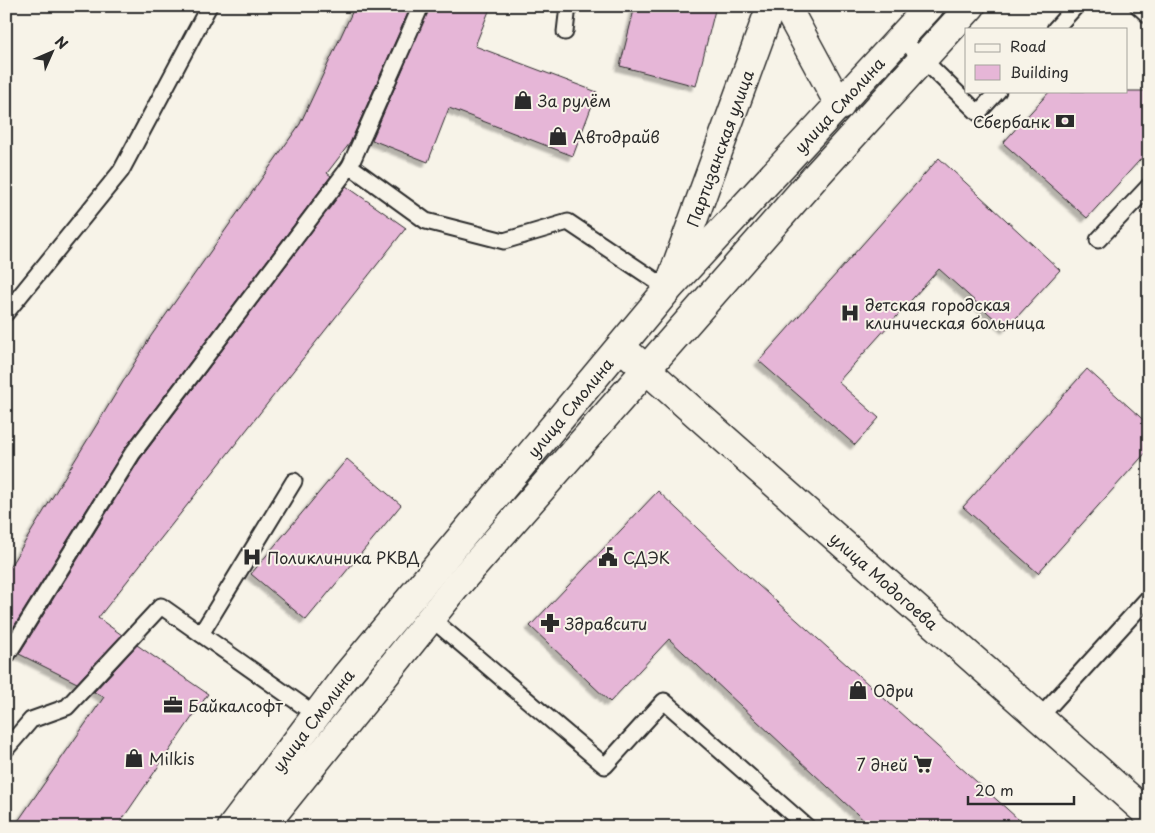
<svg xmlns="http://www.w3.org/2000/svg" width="1155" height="833" font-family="'Playpen Sans',sans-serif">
<defs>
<filter id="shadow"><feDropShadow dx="-4.5" dy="4.5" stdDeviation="1" flood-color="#0004"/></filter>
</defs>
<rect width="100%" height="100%" fill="#f7f3e8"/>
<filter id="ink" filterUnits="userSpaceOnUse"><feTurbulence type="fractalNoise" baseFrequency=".02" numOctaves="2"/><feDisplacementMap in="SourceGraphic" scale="10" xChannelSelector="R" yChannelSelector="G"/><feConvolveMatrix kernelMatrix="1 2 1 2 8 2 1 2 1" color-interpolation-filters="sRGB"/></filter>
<g filter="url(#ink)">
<!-- building -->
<g fill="#e6b6d7" stroke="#2b2b2b" filter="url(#shadow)">
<path d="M 355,6 L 411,6 L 350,143 L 327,173 L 331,176 L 125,448 L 6,639 L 6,573 L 151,336 L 300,124 Z"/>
<path d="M 430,6 L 491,6 L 475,46 L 597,92 L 573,156 L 449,108 L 428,162 L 372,140 Z"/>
<path d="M 635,6 L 716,6 L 696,86 L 620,66 Z"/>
<path d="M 1050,91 L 1149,91 L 1149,150 L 1087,218 L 1003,143 Z"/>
<path d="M 939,158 L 1060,270 L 1006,329 L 939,269 L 838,382 L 879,418 L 855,445 L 759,361 Z"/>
<path d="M 346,186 L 406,228 L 98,618 L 122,635 L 77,683 L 19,654 L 140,459 Z"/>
<path d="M 1087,369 L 1149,425 L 1149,449 L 1038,573 L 963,507 Z"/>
<path d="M 347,459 L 401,505 L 306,620 L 251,574 Z"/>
<path d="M 658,491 L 738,567 L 1027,827 L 871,827 L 669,639 L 610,702 L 530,626 Z"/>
<path d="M 137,645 L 208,694 L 117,827 L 14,827 L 104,697 L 94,692 Z"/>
</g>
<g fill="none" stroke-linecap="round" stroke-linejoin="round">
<!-- lane casing -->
<g stroke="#2b2b2b" stroke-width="19">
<g id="lane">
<path d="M 1138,6 L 1149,16"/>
<path d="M 1055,29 L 1076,6"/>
<path d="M 565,32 L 568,6"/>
<path d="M 901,38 L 978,113 L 998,91"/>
<path d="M 350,166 L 426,221 L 504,241 L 568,222 L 668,289"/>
<path d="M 1098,240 L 1149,186"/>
<path d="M 6,313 L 121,171 L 209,6"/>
<path d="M 426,614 L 605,766 L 664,701 L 807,827"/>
<path d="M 201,634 L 294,481"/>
<path d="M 6,657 L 132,454 L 350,166 L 421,6"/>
<path d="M 1039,718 L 1149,597"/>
<path d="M 6,749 L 31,720 L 67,707 L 161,606 L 316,715"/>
</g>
</g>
<!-- street casing -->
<g stroke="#2b2b2b" stroke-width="31">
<g id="street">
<path d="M 786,6 L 840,106"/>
<path id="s1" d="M 668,289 L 771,6"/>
<path id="s2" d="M 621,347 L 1149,815"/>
</g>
</g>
<!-- secondary casing -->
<g stroke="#2b2b2b" stroke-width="31">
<g id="secondary">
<path id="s3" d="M 232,827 L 345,677 L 668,289 L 930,6"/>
<path d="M 263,827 L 458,584 L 814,178 L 971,6"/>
</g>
</g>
<!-- lane -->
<use href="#lane" stroke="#f7f3e8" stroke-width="15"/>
<!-- street -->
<use href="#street" stroke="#f7f3e8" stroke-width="28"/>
<!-- secondary -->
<use href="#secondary" stroke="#f7f3e8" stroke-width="28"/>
</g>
</g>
<!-- icons -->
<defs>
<g id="shop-bare" transform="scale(1.5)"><path d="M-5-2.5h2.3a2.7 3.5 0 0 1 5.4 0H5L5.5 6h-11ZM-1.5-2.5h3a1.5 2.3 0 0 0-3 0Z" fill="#2b2b2b" stroke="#f7f3e8" stroke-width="2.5" paint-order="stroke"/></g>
<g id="bank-bare" transform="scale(1.5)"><path d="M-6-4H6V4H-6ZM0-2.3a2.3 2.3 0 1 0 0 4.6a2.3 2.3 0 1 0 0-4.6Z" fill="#2b2b2b" stroke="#f7f3e8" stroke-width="2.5" paint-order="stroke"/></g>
<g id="hospital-bare" transform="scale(1.5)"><path d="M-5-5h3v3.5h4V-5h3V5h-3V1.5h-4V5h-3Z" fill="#2b2b2b" stroke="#f7f3e8" stroke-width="2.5" paint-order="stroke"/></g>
<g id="civic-bare" transform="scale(1.5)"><path d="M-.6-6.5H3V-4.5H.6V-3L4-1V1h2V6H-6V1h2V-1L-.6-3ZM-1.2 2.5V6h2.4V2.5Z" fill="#2b2b2b" stroke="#f7f3e8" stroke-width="2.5" paint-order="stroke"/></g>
<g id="pharmacy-bare" transform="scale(1.5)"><path d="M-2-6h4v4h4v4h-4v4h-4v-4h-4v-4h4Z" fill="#2b2b2b" stroke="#f7f3e8" stroke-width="2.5" paint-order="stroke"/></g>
<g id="office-bare" transform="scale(1.5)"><path d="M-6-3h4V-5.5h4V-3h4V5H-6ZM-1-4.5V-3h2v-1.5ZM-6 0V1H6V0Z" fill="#2b2b2b" stroke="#f7f3e8" stroke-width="2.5" paint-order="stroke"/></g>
<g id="supermarket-bare" transform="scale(1.5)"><path d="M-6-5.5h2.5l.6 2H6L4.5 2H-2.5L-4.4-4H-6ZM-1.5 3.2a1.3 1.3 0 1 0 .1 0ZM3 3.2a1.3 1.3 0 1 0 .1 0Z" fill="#2b2b2b" stroke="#f7f3e8" stroke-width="2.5" paint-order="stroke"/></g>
</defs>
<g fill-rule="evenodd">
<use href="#shop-bare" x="523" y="100"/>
<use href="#bank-bare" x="1065" y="121"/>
<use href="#shop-bare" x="558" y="136"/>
<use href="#hospital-bare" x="850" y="313"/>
<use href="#hospital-bare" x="252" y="557"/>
<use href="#civic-bare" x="608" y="557"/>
<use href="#pharmacy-bare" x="550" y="623"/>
<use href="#shop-bare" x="858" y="690"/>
<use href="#office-bare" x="173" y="705"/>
<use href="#shop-bare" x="134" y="758"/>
<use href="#supermarket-bare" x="923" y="764"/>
</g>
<g text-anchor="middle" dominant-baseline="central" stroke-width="4" stroke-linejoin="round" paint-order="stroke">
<!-- poi labels -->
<g font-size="16" fill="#2b2b2b" stroke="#f7f3e8" text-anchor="start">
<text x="538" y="100">За рулём</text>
<text x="1050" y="121" text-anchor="end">Сбербанк</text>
<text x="573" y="136">Автодрайв</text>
<text x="865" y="304">детская городская<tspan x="865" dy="18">клиническая больница</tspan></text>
<text x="267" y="557">Поликлиника РКВД</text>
<text x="623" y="557">СДЭК</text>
<text x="565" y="623">Здравсити</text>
<text x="873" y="690">Одри</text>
<text x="188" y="705">Байкалсофт</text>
<text x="149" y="758">Milkis</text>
<text x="908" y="764" text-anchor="end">7 дней</text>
</g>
<!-- street labels -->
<g font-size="16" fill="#2b2b2b" stroke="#f7f3e8">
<text stroke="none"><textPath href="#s3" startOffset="944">улица Смолина</textPath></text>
<text stroke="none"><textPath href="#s1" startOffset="150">Партизанская улица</textPath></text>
<text stroke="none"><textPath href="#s3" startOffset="539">улица Смолина</textPath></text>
<text stroke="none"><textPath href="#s2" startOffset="352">улица Модогоева</textPath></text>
<text stroke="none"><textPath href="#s3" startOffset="134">улица Смолина</textPath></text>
</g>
</g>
<!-- margin -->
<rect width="1155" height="833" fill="none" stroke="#f7f3e8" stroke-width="25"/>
<rect x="12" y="12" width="1130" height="808" fill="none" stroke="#2b2b2b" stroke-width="2" filter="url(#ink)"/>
<!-- legend -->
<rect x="965" y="28" width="162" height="65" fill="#f7f3e8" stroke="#a5a39c"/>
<rect x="975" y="44" width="25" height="8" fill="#f7f3e8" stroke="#a5a39c"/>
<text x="1010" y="52" font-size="15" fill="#2b2b2b">Road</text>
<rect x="975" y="65" width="25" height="15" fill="#e6b6d7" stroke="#a5a39c"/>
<text x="1010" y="78" font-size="15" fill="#2b2b2b">Building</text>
<!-- north arrow -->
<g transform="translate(52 52) rotate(45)" stroke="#f7f3e8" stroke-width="4" paint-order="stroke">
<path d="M0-4L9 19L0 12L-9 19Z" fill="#2b2b2b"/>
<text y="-8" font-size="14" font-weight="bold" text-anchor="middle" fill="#2b2b2b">N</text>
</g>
<!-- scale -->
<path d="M968 796v8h106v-8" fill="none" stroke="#2b2b2b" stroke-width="2.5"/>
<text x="975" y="796" font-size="15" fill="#2b2b2b" stroke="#f7f3e8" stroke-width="4" paint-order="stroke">20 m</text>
</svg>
